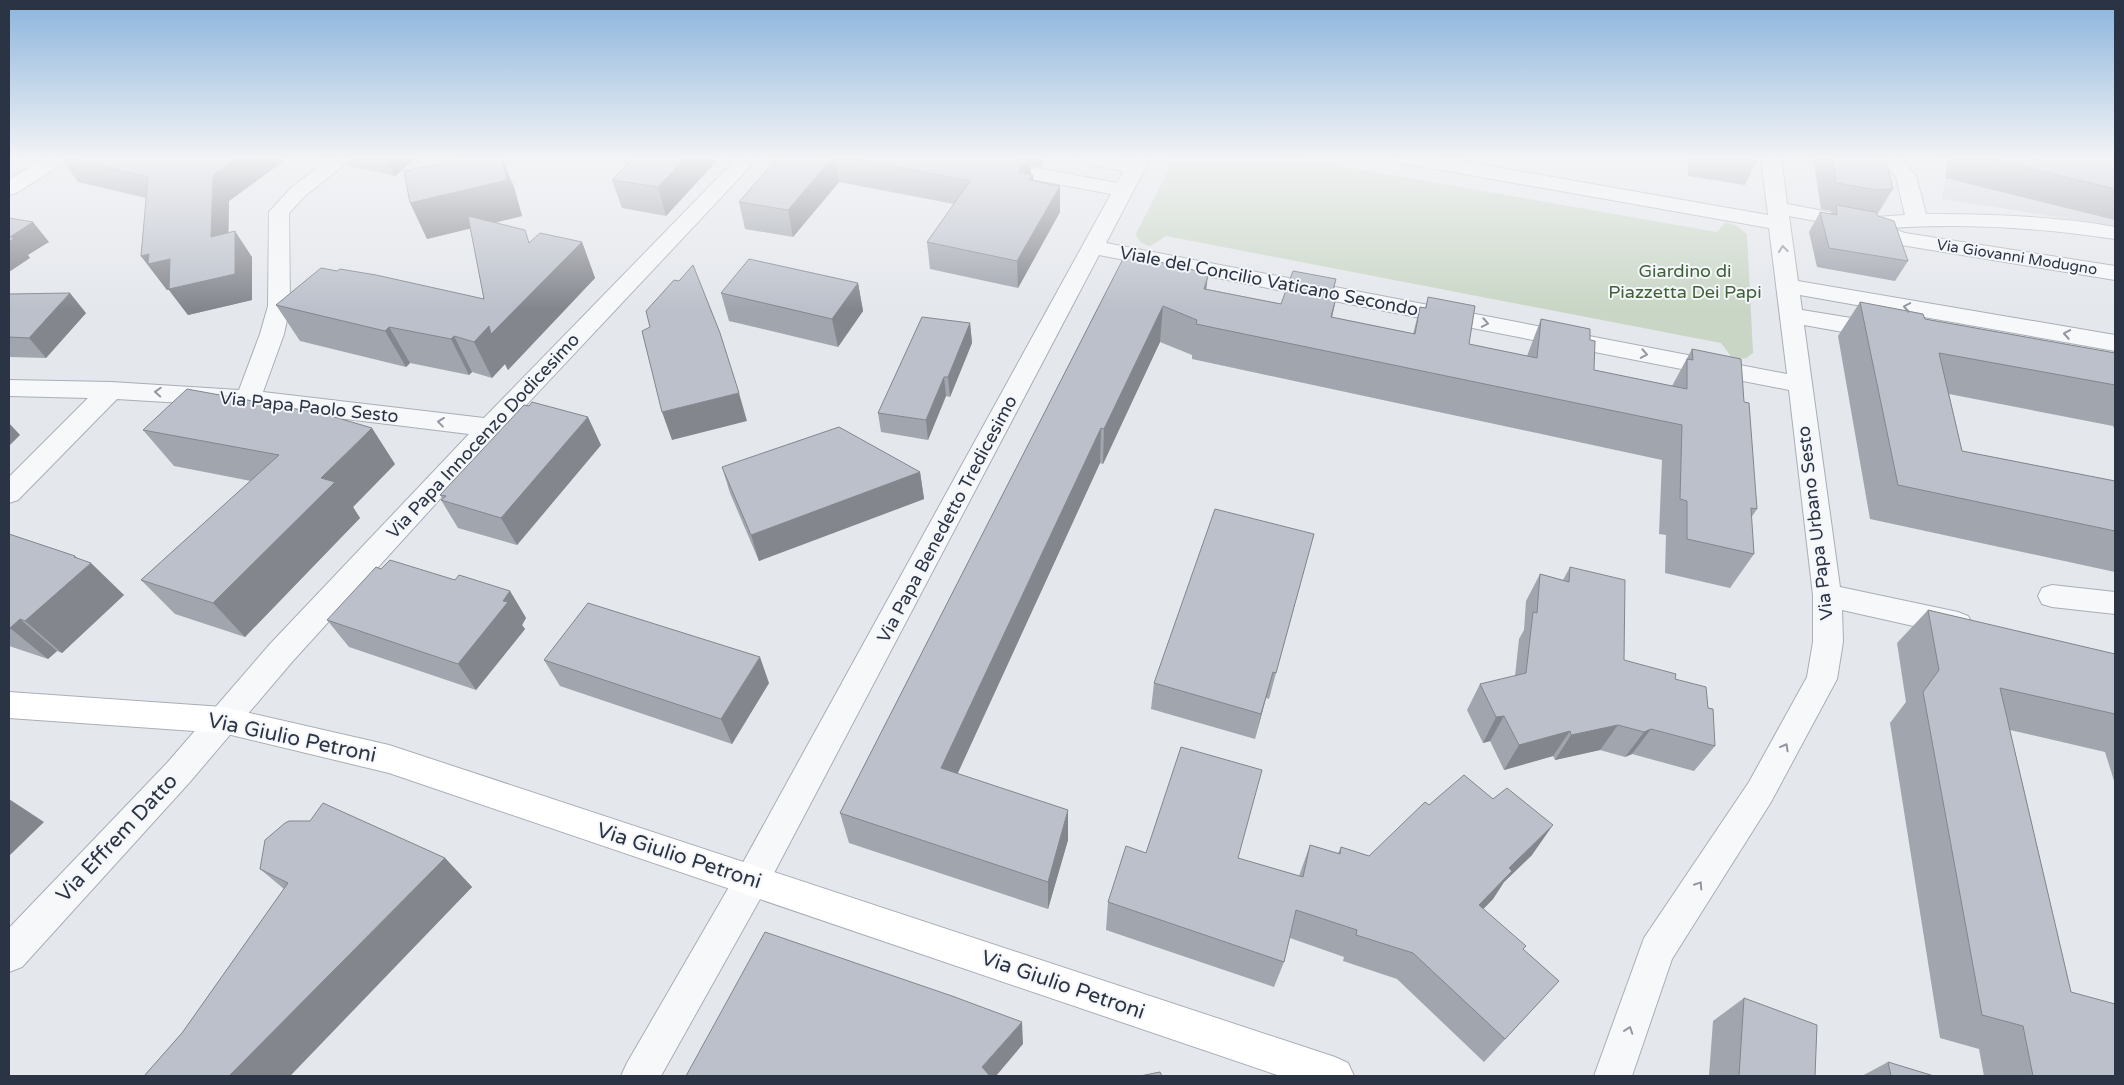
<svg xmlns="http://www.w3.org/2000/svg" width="2124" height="1085" font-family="'Varela Round',sans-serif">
<rect width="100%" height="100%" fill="#e4e7ec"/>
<!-- built -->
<path fill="#d2d6de" d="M 1948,157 L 2115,180 L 2115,226 L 1942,199 Z"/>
<!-- green -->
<path fill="#c9d6c5" d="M 1175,157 L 1289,157 L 1717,232 L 1726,222 L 1737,226 L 1747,234 L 1753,353 L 1746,358 L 1733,359 L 1721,343 L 1166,236 L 1150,246 C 1143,244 1138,241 1136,234 Z"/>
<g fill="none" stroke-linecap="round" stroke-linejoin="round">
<!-- street casing -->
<g stroke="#a9aeb7" stroke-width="2">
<g id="street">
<path d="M 331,157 L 354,157 L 305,196 L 289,213 L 290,306 L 284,334 L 263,392 L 484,418 L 738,157 L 759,157 L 499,434 L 292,662 L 189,783 L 22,967 L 9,972 L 9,928 L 167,763 L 270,644 L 469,434 L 248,407 L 117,399 L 18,500 L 9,503 L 9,477 L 88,398 L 9,396 L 9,380 L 111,382 L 239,390 L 260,334 L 268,306 L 269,212 L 291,188 Z"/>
<path d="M 935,157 L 979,157 L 1117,183 L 1124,171 L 1077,161 L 1074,157 L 1117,157 L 1130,160 L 1131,157 L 1151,157 L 1106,243 L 1787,374 L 1769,228 L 1402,163 L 1395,161 L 1392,157 L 1438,157 L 1768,215 L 1761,157 L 1781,157 L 1787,204 L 1861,218 L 1905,215 L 1896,177 L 1879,157 L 1900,157 L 1916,176 L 1926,214 C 1986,214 2056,216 2115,227 L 2115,239 C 2043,228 1964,223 1891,228 L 1905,233 L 2115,266 L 2115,280 L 1901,245 L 1866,234 L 1864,230 L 1789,216 L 1798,281 L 2115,335 L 2115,351 L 1800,295 L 1802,310 L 1882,323 L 1890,326 L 1894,331 L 1890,336 L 1882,339 L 1804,325 L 1840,587 L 1958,612 L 1968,616 L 1973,624 L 1968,632 L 1958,636 L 1842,610 L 1843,642 L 1837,679 L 1771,802 L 1672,959 L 1632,1076 L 1594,1076 L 1644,938 L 1749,782 L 1807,677 L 1813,642 L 1813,595 L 1789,390 L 1099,255 L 764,892 L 661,1076 L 621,1076 L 627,1063 L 740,868 L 1111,194 L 945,163 L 938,161 Z"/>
<path d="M 2052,585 L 2115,592 L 2115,614 L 2052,607 L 2042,604 L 2038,596 L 2042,588 Z"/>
</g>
</g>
<!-- secondary casing -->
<g stroke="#a9aeb7" stroke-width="2">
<g id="secondary">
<path d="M 9,157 L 20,157 L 16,162 L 9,164 Z"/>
<path d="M 46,157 L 70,157 L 67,161 L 16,193 L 9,195 L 9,180 Z"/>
<path d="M 9,692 L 223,707 L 389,745 L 1335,1057 L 1348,1063 L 1354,1076 L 1280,1076 L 389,773 L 223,733 L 9,718 Z"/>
</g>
</g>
<!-- street -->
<use href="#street" fill="#f7f8fa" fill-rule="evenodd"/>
<!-- secondary -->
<use href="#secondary" fill="#fff" fill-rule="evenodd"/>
</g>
<!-- wall -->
<g fill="#a1a5ae">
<path d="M 60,157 L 289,157 L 229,201 L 228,233 L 252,257 L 252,300 L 188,315 L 169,290 L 167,290 L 141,256 L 146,198 L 78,182 Z"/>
<path d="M 344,157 L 417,157 L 395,176 L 349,166 Z"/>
<path d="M 472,157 L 501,157 L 514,187 L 522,216 L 493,223 L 530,242 L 582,242 L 595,278 L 508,370 L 505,364 L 492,378 L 472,372 L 469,375 L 410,363 L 406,367 L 300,341 L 276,305 L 484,299 L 470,228 L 427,239 Z"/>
<path d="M 635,157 L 720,157 L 666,216 L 622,208 L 612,180 Z"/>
<path d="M 778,157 L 1046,157 L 1040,167 L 1030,165 L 1030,175 L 1033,181 L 1060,186 L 1060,212 L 1018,288 L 930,269 L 927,242 L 954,204 L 839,182 L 793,237 L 745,229 L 739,202 Z"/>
<path d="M 1688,157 L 1758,157 L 1758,159 L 1745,185 L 1688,176 Z"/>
<path d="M 1813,157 L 1885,157 L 1893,189 L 1877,215 L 1908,261 L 1895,281 L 1817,267 L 1809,232 L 1820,212 L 1830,214 L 1832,211 L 1821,209 Z"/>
<path d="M 1938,157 L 2115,157 L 2115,220 L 1945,178 L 1947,160 Z"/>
<path d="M 1125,255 L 1207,289 L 1281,304 L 1336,279 L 1334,290 L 1332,317 L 1413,334 L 1420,307 L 1425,308 L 1428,297 L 1469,344 L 1527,356 L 1541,319 L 1590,340 L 1594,370 L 1672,386 L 1692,349 L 1744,402 L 1757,509 L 1751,518 L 1754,554 L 1730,588 L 1665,573 L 1666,535 L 1659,534 L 1662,460 L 1192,359 L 1192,355 L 1160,342 L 1103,464 L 1100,463 L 957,774 L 1068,840 L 1048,909 L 849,843 L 840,813 Z"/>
<path d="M 858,283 L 863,311 L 838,347 L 729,321 L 721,293 Z"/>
<path d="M 9,294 L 86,313 L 46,358 L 9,357 Z"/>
<path d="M 1860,302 L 1925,319 L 2115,353 L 2115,431 L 2113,426 L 1949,394 L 1962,451 L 2115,481 L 2115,572 L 1870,519 L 1838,336 Z"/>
<path d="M 970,323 L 972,343 L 950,397 L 946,396 L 928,440 L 881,432 L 878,413 Z"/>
<path d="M 529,406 L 601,445 L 517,545 L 458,528 L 441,500 L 443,499 L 440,495 Z"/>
<path d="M 143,430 L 395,464 L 353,507 L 360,518 L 245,637 L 175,614 L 141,580 L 251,481 L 174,466 Z"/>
<path d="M 722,467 L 920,472 L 924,499 L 759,561 L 730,493 Z"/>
<path d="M 9,534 L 79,559 L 124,595 L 62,653 L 57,651 L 48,659 L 9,646 Z"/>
<path d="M 1306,562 L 1269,699 L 1266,698 L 1255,739 L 1151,709 L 1154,683 Z"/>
<path d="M 1570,567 L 1624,660 L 1675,679 L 1708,708 L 1715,746 L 1694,771 L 1632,754 L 1625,757 L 1600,750 L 1555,760 L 1553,756 L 1504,770 L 1490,741 L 1483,743 L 1467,710 L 1480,684 L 1515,676 L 1519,639 L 1524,630 L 1526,601 L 1540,574 L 1563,580 Z"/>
<path d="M 381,569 L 455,580 L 510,591 L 526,618 L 522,625 L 525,629 L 476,690 L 349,647 L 327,620 Z"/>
<path d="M 1928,610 L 2115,654 L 2115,784 L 2105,752 L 2010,730 L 2071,992 L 2115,1076 L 1984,1076 L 1979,1049 L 1940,1038 L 1890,723 L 1906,702 L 1897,643 Z"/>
<path d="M 544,660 L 769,683 L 732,744 L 560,686 Z"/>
<path d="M 1429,805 L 1532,855 L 1504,882 L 1493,899 L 1483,909 L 1523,949 L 1559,981 L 1484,1062 L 1397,979 L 1343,961 L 1344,957 L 1290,938 L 1284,962 L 1274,987 L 1106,930 L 1108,902 L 1146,853 L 1238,858 L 1299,876 L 1310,845 L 1338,853 L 1341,847 L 1369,856 Z"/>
<path d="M 445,858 L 472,887 L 290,1076 L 144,1076 L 182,1033 L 284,889 L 260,869 Z"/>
<path d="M 1744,998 L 1815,1076 L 1709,1076 L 1713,1021 Z"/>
<path d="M 1888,1062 L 1934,1076 L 1862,1076 Z"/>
</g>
<!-- shaded-wall -->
<g fill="#83868d">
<path d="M 239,157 L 289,157 L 229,201 L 228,263 L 211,237 L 213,175 Z"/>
<path d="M 386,157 L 417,157 L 395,176 Z"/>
<path d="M 501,157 L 514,187 L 522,216 L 427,239 L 410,203 Z"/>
<path d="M 686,157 L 720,157 L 666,216 L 658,187 Z"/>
<path d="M 833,157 L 835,157 L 839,182 L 793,237 L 788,210 Z"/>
<path d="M 1028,157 L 1030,157 L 1031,178 L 1033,175 L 1034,201 L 1018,172 Z"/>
<path d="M 1040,157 L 1046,157 L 1040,167 Z"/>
<path d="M 1060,186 L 1060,212 L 1018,288 L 1017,261 Z"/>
<path d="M 33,222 L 49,242 L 28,255 L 30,258 L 9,272 L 9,242 L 10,237 Z"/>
<path d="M 235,231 L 252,257 L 252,300 L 188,315 L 169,290 L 167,290 L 141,256 L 149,254 L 170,259 Z"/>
<path d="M 582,242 L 595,278 L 508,370 L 505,364 L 492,378 L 474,342 L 489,326 Z"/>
<path d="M 1208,275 L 1204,310 L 1204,289 Z"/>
<path d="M 858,283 L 863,311 L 838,347 L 832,319 Z"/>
<path d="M 1338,290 L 1330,326 L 1323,352 L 1331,317 Z"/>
<path d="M 70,293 L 86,313 L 46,358 L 29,338 Z"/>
<path d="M 1163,306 L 1160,342 L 1103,464 L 1104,429 Z"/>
<path d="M 970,323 L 972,343 L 950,397 L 948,377 Z"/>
<path d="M 389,327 L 410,363 L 406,367 L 385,331 Z"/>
<path d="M 454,336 L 472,372 L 469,375 L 451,339 Z"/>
<path d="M 944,377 L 946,396 L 928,440 L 926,420 Z"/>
<path d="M 739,393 L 747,421 L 672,440 L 662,412 Z"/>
<path d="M 588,417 L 601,445 L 517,545 L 501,518 Z"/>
<path d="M 9,423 L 20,435 L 9,446 Z"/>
<path d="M 372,428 L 395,464 L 353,507 L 360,518 L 245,637 L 213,603 L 321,478 Z"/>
<path d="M 1101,428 L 1100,463 L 946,799 L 941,768 Z"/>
<path d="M 920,472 L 924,499 L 759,561 L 751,535 Z"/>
<path d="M 1314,534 L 1306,562 L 1269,699 L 1276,673 Z"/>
<path d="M 75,556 L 87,567 L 91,563 L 124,595 L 62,653 L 25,621 Z"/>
<path d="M 510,591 L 526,618 L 522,625 L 525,629 L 476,690 L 458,664 Z"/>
<path d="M 20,619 L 57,651 L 48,659 L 10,628 Z"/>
<path d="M 760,657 L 769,683 L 732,744 L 721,719 Z"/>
<path d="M 1273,672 L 1266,698 L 1255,739 L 1261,714 Z"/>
<path d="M 1504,716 L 1490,741 L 1483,743 L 1496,717 Z"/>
<path d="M 1618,725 L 1600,750 L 1555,760 L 1571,735 Z"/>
<path d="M 1651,729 L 1632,754 L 1625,757 L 1644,732 Z"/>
<path d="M 1570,731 L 1553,756 L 1504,770 L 1519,745 Z"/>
<path d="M 9,799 L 44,822 L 9,856 Z"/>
<path d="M 1068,810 L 1068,840 L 1048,909 L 1048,882 Z"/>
<path d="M 1553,825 L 1532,855 L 1504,882 L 1493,899 L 1461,932 L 1479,905 L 1509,868 Z"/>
<path d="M 445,858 L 472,887 L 290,1076 L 229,1076 Z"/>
<path d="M 1022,1022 L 1023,1044 L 996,1076 L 984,1076 L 982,1067 Z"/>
</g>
<!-- building -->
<g fill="#bbc0ca" stroke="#83868d">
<path d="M 62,157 L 239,157 L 213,175 L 211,237 L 235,231 L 235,274 L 169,289 L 170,259 L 148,264 L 149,254 L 141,256 L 148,177 Z"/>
<path d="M 472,157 L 501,157 L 507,180 L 410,203 L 404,171 Z"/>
<path d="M 635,157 L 686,157 L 658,187 L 612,180 Z"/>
<path d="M 778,157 L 833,157 L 788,210 L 739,202 Z"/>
<path d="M 844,157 L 1028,157 L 1018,172 L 1033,175 L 1029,180 L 1060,186 L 1017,261 L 927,242 L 970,181 Z"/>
<path d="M 1748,157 L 1758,157 L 1758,159 Z"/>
<path d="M 1832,157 L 1885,157 L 1893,189 L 1877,190 L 1836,183 Z"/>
<path d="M 1984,157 L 2115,157 L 2115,189 Z"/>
<path d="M 1836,205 L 1875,212 L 1878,216 L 1894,221 L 1908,261 L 1829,248 L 1820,212 L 1837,215 Z"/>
<path d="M 468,216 L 525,230 L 529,243 L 540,233 L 582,242 L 491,334 L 489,326 L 474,342 L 454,336 L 451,339 L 389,327 L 385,331 L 276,305 L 321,268 L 337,271 L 340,269 L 376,275 L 484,299 Z"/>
<path d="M 9,218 L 33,222 L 10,237 L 14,238 L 9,242 Z"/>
<path d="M 1125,255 L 1184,267 L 1208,275 L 1204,289 L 1281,304 L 1293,271 L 1336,279 L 1333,290 L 1338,290 L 1331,317 L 1415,334 L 1420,307 L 1426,308 L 1428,297 L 1475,306 L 1469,344 L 1537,358 L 1541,319 L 1590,329 L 1590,340 L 1595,341 L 1594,370 L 1687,389 L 1687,359 L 1693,360 L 1692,349 L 1741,359 L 1744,402 L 1749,403 L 1757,509 L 1751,508 L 1754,554 L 1687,539 L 1687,501 L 1680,499 L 1682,425 L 1196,324 L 1197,320 L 1163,306 L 1104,429 L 1101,428 L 941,768 L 1068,810 L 1048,882 L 840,813 Z"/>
<path d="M 749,259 L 858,283 L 832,319 L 721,293 Z"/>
<path d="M 693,265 L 720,333 L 739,393 L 662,412 L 642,331 L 650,327 L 646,311 L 674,280 L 679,281 Z"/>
<path d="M 70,293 L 29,338 L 9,337 L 9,294 Z"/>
<path d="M 1860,302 L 1923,314 L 1925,319 L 2115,353 L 2115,385 L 1939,353 L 1962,451 L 2115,481 L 2115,531 L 1898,485 Z"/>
<path d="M 922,317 L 970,323 L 948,377 L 944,377 L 926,420 L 878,413 Z"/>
<path d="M 187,389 L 324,414 L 372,428 L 321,478 L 335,482 L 213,603 L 141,580 L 279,455 L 143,430 Z"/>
<path d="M 532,402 L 588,417 L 501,518 L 441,500 L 446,496 L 440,495 L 524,405 L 529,406 Z"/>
<path d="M 839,427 L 920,472 L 751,535 L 722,467 Z"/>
<path d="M 1215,509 L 1314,534 L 1276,673 L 1273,672 L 1261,714 L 1154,683 Z"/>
<path d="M 9,534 L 75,556 L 74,557 L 91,563 L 25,621 L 20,619 L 10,628 L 9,627 Z"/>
<path d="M 390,560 L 455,580 L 459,575 L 510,591 L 503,601 L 508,602 L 458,664 L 327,620 L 376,567 L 381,569 Z"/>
<path d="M 1570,567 L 1625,580 L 1624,660 L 1676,674 L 1675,679 L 1706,687 L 1708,708 L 1713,709 L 1715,746 L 1651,729 L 1644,732 L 1618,725 L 1571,735 L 1570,731 L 1519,745 L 1504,716 L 1496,717 L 1480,684 L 1526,673 L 1533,612 L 1537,613 L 1540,574 L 1569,582 Z"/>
<path d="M 588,603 L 760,657 L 721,719 L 544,660 Z"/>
<path d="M 1928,610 L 2115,654 L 2115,714 L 2000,688 L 2071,992 L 2115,1004 L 2115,1076 L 2033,1076 L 2023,1026 L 1982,1015 L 1923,692 L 1939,670 Z"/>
<path d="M 1181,747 L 1262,770 L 1238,858 L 1303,877 L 1310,845 L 1340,854 L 1341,847 L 1369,856 L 1425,802 L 1429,805 L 1464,775 L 1493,799 L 1507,788 L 1553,825 L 1509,868 L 1512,871 L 1479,905 L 1526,946 L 1523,949 L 1559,981 L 1505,1039 L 1413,953 L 1356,935 L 1357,930 L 1296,910 L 1284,962 L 1108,902 L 1126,846 L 1146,853 Z"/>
<path d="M 323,803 L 445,858 L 229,1076 L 144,1076 L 182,1033 L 288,883 L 260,869 L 265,840 L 285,823 L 289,821 L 310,821 Z"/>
<path d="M 765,932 L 952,996 L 1022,1022 L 982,1067 L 990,1076 L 686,1076 Z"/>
<path d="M 1744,998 L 1817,1025 L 1815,1076 L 1739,1076 Z"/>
<path d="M 1888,1062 L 1934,1076 L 1891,1076 Z"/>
<path d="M 1160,1072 L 1162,1076 L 1140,1076 Z"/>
</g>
<!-- one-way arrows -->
<defs><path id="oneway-chevron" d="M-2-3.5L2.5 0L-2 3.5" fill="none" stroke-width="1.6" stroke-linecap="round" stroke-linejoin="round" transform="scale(1.25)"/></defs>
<g stroke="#9196a0">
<use href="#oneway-chevron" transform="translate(1783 249) rotate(-97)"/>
<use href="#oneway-chevron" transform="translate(1907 307) rotate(-170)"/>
<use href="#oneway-chevron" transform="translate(1485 323) rotate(11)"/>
<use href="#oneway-chevron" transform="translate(2067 334) rotate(-170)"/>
<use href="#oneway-chevron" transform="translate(1644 354) rotate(11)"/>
<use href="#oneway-chevron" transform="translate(158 392) rotate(-177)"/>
<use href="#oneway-chevron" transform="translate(441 422) rotate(-173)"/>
<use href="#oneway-chevron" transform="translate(1785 747) rotate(-61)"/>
<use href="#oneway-chevron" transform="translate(1699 885) rotate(-57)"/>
<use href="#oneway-chevron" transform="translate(1629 1030) rotate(-71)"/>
</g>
<!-- sky -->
<linearGradient id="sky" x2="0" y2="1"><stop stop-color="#8bb4dd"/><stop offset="0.51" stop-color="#f3f4f6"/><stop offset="1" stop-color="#f3f4f6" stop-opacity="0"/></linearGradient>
<rect width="2124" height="309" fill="url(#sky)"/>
<g text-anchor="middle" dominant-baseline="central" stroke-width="4" stroke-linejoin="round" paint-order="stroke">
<!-- far-street labels -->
<g font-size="15" fill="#2b3445" stroke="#f4f6f9">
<text transform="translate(2017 257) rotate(9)">Via Giovanni Modugno</text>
</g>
<!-- park labels -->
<g font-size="18" fill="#3f6138" stroke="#f4f6f9">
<text x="1685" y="271">Giardino di<tspan x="1685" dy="21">Piazzetta Dei Papi</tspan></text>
</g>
<!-- street labels -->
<g font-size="18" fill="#2b3445" stroke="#f4f6f9">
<text transform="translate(1269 281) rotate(11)">Viale del Concilio Vaticano Secondo</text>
<text transform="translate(309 407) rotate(6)">Via Papa Paolo Sesto</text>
<text transform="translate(483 436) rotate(-47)">Via Papa Innocenzo Dodicesimo</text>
<text transform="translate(947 519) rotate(-62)">Via Papa Benedetto Tredicesimo</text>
<text transform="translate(1815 523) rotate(-97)">Via Papa Urbano Sesto</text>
</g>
<!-- near-street labels -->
<g font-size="21" fill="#2b3445" stroke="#f4f6f9">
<text transform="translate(292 738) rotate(12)">Via Giulio Petroni</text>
<text transform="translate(117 838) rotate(-47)">Via Effrem Datto</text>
<text transform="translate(679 856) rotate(18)">Via Giulio Petroni</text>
<text transform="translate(1063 985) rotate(19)">Via Giulio Petroni</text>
</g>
</g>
<!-- border -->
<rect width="2124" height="1085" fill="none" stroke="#2b3445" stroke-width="20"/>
</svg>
